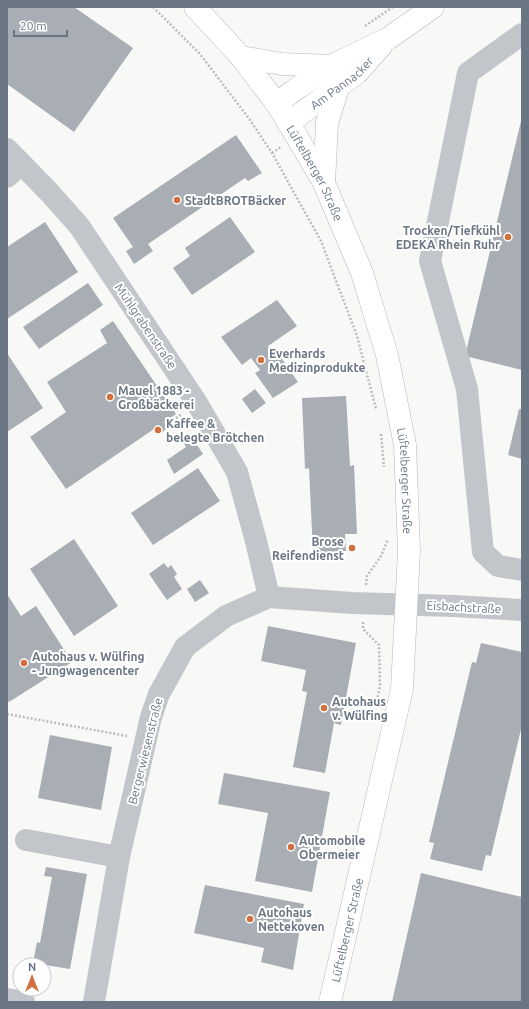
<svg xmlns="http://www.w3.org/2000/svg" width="529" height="1009" font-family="Ubuntu,sans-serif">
<rect width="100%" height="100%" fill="#f8f8f6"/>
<!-- building -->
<g fill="#a8aeb4">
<path d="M 7,7 L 74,7 L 133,48 L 74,132 L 7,84 Z"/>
<path d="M 521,121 L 522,121 L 522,370 L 465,356 Z"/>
<path d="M 236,135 L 262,173 L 248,181 L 245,178 L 148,244 L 153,251 L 134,264 L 126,251 L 133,247 L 113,218 Z"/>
<path d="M 230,217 L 255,252 L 192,295 L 173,268 L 190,256 L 185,248 Z"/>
<path d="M 45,222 L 78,272 L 7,319 L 7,247 Z"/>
<path d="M 88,283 L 103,305 L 39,349 L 23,327 Z"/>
<path d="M 277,300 L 297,326 L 268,346 L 276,359 L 280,356 L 298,382 L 273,398 L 255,373 L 260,370 L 251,358 L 242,365 L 221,337 Z"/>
<path d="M 113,321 L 176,414 L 164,422 L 168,428 L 158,435 L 154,429 L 66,489 L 30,437 L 66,412 L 47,382 L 107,343 L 100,330 Z"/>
<path d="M 7,353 L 43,408 L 7,432 Z"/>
<path d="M 255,389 L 266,403 L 252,413 L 242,399 Z"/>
<path d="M 346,396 L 350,466 L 354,465 L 357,534 L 345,534 L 346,551 L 313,553 L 309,468 L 305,469 L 302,398 Z"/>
<path d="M 519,409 L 522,409 L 522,459 L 508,455 Z"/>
<path d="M 191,436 L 203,454 L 174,474 L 167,460 L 186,447 L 183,442 Z"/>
<path d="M 198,468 L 220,501 L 153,545 L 131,513 Z"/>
<path d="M 74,539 L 118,606 L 74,636 L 30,569 Z"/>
<path d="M 164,563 L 168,568 L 171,565 L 177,574 L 174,577 L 182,589 L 167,600 L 149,574 Z"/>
<path d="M 200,580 L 209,593 L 195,602 L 187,589 Z"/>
<path d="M 7,594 L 21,616 L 36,606 L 72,662 L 9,702 L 7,699 Z"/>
<path d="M 268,626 L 356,643 L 341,725 L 334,723 L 325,773 L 293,767 L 307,692 L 302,691 L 306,670 L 261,661 Z"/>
<path d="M 481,643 L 522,652 L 522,725 L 491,856 L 486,855 L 482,871 L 430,859 L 434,843 L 429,842 L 472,662 L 476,663 Z"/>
<path d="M 50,735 L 112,747 L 101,810 L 38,798 Z"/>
<path d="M 224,773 L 330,792 L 312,892 L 255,881 L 268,813 L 218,804 Z"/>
<path d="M 46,867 L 87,874 L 70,969 L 33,963 L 37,942 L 40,943 L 52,877 L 44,876 Z"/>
<path d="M 421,873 L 522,897 L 522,1002 L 392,1002 Z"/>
<path d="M 205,885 L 304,904 L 293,970 L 261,962 L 264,948 L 194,933 Z"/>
</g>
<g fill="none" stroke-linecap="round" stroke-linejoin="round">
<!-- major casing -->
<g stroke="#b4b7bb" stroke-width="23">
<g id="major">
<path id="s1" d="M 195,7 L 241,57 L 277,104 L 297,137 L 324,183 L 362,273 L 387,355 L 405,445 L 409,551 L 402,689 L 330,1002"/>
<path d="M 241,57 L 282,64 L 331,66"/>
<path d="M 277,104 L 293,91 L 331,66 L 389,38 L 433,7"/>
<path id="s2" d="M 288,123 L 357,73 L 381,46"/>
<path d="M 324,183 L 327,123 L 338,88"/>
</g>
</g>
<!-- path -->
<g stroke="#babcbf" stroke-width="2.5" stroke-dasharray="2 2" stroke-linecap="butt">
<path d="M 153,7 L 200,54 L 250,120 L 272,153 L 321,241 L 357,336 L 376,409"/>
<path d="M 365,26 L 393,7"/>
<path d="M 272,153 L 281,147"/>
<path d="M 166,425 L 182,414"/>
<path d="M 381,434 L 384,467"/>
<path d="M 366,585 L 367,576 L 381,556 L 388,539"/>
<path d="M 363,622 L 363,629 L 379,645 L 380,685 L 377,701"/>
<path d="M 7,714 L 127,736"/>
</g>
<!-- minor -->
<g stroke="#c2c5c9" stroke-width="22">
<path d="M 522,34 L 468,73 L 430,261 L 467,389 L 483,552 L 498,566 L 522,570"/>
<path d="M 7,149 L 49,192 L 80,227 L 197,403 L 237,472 L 256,541 L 269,597"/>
<path d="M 7,177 L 21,164"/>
<path d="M 26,840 L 119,857"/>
<path d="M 7,999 L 24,1002"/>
<path d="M 94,1002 L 119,857 L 151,717 L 159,694 L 185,647 L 226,616 L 269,597 L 352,603 L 454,606 L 522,610"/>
</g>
<!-- major -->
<use href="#major" stroke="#fff" stroke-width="22"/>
</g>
<!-- markers -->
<g fill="#d1703d" stroke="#fff" stroke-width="1.5">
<circle cx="177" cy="200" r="4"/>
<circle cx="508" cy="237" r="4"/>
<circle cx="261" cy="360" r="4"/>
<circle cx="110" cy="397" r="4"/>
<circle cx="158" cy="430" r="4"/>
<circle cx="352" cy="548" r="4"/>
<circle cx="24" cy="663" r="4"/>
<circle cx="324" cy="708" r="4"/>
<circle cx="291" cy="847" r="4"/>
<circle cx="250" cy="919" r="4"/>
</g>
<g text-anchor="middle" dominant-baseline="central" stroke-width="4" stroke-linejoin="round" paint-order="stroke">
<!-- street labels -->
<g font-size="12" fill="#6b7684" stroke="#fff">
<text stroke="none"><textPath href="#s2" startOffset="67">Am Pannacker</textPath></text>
<text stroke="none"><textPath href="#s1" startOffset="206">Lüftelberger Straße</textPath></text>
<text transform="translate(146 326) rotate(56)">Mühlgrabenstraße</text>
<text stroke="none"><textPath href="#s1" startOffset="530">Lüftelberger Straße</textPath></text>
<text transform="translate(464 607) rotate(3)">Eisbachstraße</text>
<text transform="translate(145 751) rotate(-76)">Bergerwiesenstraße</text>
<text transform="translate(347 930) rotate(-77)">Lüftelberger Straße</text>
</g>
<!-- poi labels -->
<g font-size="12" font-weight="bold" fill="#6b7684" stroke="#fff" text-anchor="start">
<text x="185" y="200">StadtBROTBäcker</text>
<text x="500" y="230" text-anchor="end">Trocken/Tiefkühl<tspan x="500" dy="14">EDEKA Rhein Ruhr</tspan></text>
<text x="269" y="353">Everhards<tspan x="269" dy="14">Medizinprodukte</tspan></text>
<text x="118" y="390">Mauel 1883 -<tspan x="118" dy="14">Großbäckerei</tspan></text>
<text x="166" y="423">Kaffee &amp;<tspan x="166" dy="14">belegte Brötchen</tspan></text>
<text x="344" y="541" text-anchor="end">Brose<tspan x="344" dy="14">Reifendienst</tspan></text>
<text x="32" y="656">Autohaus v. Wülfing<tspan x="32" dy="14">- Jungwagencenter</tspan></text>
<text x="332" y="701">Autohaus<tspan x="332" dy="14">v. Wülfing</tspan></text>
<text x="299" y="840">Automobile<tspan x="299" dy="14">Obermeier</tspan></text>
<text x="258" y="912">Autohaus<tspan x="258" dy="14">Nettekoven</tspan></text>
</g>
</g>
<!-- border -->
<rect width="529" height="1009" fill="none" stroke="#6b7684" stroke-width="16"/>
<!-- north arrow -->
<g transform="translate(32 977)"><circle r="19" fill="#ffffff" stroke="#c4c8ce"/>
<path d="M0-3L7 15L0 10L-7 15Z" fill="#d1703d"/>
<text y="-6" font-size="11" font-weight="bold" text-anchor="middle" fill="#6b7684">N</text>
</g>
<!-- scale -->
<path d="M14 30v6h53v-6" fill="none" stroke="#6b7684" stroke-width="2"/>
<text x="20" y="30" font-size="12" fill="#6b7684" stroke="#ffffff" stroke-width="3" paint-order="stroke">20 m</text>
</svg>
